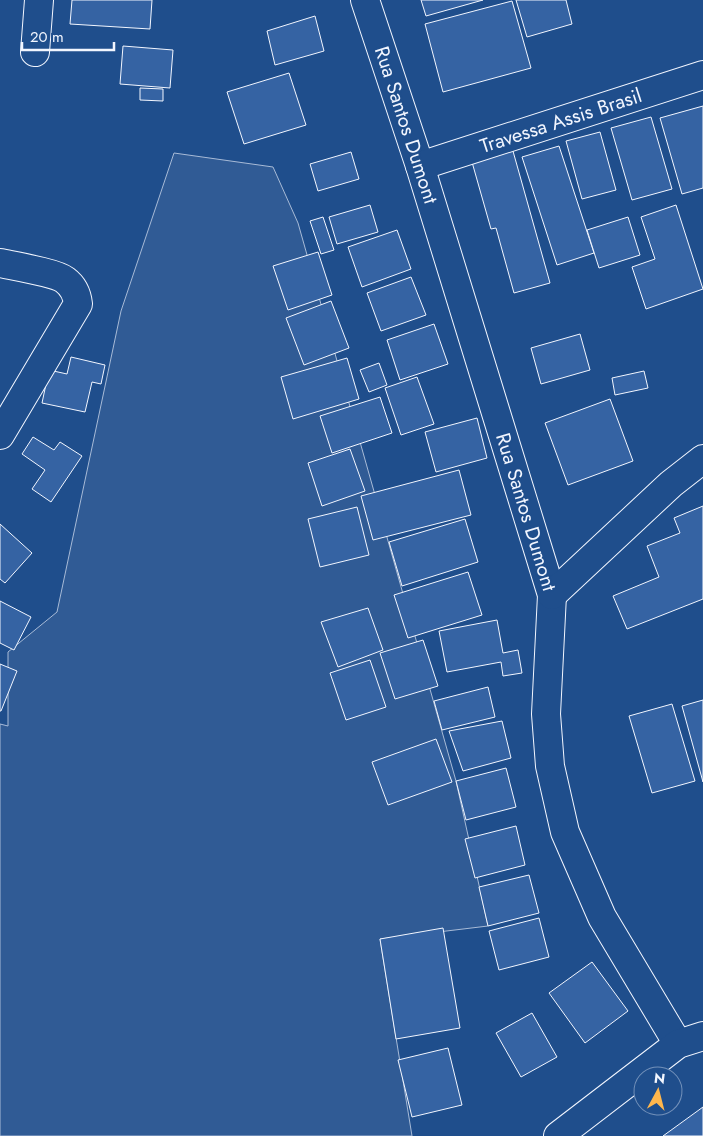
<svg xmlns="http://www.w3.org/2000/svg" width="703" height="1136" font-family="Jost,sans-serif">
<rect width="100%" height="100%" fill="#1f4e8c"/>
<!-- green -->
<path fill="#305b95" stroke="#a8bbd7" d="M 174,153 L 273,167 L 298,223 L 456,781 L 488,926 L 380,939 L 412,1136 L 0,1136 L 0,724 L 8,726 L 8,652 L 57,612 L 121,311 Z"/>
<!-- building -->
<g fill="#3563a3" stroke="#f2f6ff">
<path d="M 72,0 L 152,0 L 150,29 L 70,24 Z"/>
<path d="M 421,0 L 483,0 L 426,16 Z"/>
<path d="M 516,0 L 566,0 L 572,24 L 527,37 Z"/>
<path d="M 512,1 L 531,68 L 443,92 L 425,24 Z"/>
<path d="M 315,16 L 324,51 L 275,65 L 267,31 Z"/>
<path d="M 123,46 L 173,50 L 170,88 L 120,84 Z"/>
<path d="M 289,73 L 306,125 L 244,144 L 227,92 Z"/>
<path d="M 140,88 L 163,89 L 163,101 L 140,100 Z"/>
<path d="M 703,106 L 703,188 L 682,194 L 660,118 Z"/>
<path d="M 651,117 L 672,189 L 632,200 L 611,128 Z"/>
<path d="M 600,132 L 616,190 L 582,199 L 566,141 Z"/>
<path d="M 511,144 L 550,283 L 514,293 L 496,228 L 491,229 L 470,155 Z"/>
<path d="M 559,146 L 594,253 L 557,265 L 522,157 Z"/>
<path d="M 351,152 L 359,179 L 318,191 L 310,164 Z"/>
<path d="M 370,205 L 378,232 L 337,244 L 329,217 Z"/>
<path d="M 676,205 L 703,289 L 646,309 L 632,267 L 655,259 L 641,217 Z"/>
<path d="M 323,217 L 334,250 L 321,254 L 310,221 Z"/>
<path d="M 628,217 L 640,255 L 599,268 L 587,230 Z"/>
<path d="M 397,230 L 411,269 L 362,287 L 348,247 Z"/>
<path d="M 318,252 L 332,295 L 288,310 L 273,266 Z"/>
<path d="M 411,277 L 426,315 L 381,331 L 367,293 Z"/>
<path d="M 331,301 L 349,348 L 304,365 L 286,318 Z"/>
<path d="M 434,324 L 448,364 L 400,380 L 387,340 Z"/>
<path d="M 580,334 L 590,370 L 541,384 L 531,348 Z"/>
<path d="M 71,357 L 105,365 L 101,384 L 92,382 L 85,412 L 42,403 L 49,370 L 67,374 Z"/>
<path d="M 347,358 L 359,399 L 293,419 L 281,377 Z"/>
<path d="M 379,363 L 387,385 L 369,392 L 360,370 Z"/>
<path d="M 644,371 L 648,388 L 615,395 L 612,378 Z"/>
<path d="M 417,377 L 434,424 L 401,435 L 385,388 Z"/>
<path d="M 380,397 L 392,433 L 332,453 L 320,416 Z"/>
<path d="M 610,399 L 633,461 L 568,485 L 545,423 Z"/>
<path d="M 477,418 L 487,458 L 436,472 L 425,432 Z"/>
<path d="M 33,437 L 54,450 L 60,442 L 82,456 L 51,502 L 32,489 L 45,470 L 22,454 Z"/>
<path d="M 350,449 L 365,491 L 322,506 L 308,463 Z"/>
<path d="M 459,470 L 471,515 L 373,540 L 361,496 Z"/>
<path d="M 703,506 L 703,599 L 627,629 L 613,596 L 659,577 L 647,546 L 680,533 L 674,518 Z"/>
<path d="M 357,507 L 369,555 L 320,567 L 308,519 Z"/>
<path d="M 465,519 L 478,562 L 402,586 L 389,542 Z"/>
<path d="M 0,524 L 32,553 L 5,583 L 0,579 Z"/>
<path d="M 468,572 L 482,615 L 408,638 L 394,595 Z"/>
<path d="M 0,601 L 31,617 L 14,650 L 0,643 Z"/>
<path d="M 368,608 L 383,650 L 338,667 L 321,622 Z"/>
<path d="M 497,620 L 503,653 L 518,650 L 522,673 L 503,676 L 501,662 L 447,672 L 439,631 Z"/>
<path d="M 423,640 L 438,686 L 395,699 L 380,653 Z"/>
<path d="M 370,660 L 386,707 L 346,720 L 330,673 Z"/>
<path d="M 0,664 L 17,671 L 1,711 L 0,711 Z"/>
<path d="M 488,687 L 495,717 L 442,730 L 434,701 Z"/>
<path d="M 703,700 L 703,782 L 682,706 Z"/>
<path d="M 672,704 L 695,781 L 652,793 L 629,716 Z"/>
<path d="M 502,721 L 511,758 L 463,771 L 449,731 Z"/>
<path d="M 436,739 L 452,782 L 388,805 L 372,762 Z"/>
<path d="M 506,768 L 516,807 L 466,820 L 456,781 Z"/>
<path d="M 516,826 L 525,865 L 475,878 L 465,839 Z"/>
<path d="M 529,875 L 539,913 L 488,926 L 479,887 Z"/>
<path d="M 539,918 L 549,957 L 499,970 L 489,931 Z"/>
<path d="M 443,928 L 460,1028 L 396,1039 L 380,939 Z"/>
<path d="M 592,962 L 628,1011 L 585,1043 L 549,993 Z"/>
<path d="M 532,1013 L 557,1057 L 521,1077 L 496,1033 Z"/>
<path d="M 448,1048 L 462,1105 L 412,1117 L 398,1060 Z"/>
<path d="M 703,1107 L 703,1136 L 663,1136 Z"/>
</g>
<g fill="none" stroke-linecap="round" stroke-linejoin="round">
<!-- street casing -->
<g stroke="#f2f6ff" stroke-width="30">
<g id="street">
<path d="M 365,0 L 420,166 L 552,595 L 546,714 L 550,766 L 565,832 L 602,917 L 678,1044"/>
<path d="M 35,52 L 39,0"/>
<path d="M 420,166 L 703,75"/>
<path d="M 0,263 C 14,266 56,273 65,280 C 73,286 77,294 78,304 L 0,435"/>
<path d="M 552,595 L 671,484 L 703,459"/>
</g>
</g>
<!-- secondary casing -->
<g stroke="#f2f6ff" stroke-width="30">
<path id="secondary" d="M 558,1136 L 678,1044 L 703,1036"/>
</g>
<!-- street -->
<use href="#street" stroke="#1f4e8c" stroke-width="28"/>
<!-- secondary -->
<use href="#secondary" stroke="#1f4e8c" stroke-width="28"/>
</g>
<g text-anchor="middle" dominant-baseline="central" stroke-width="4" stroke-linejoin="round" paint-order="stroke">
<!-- street labels -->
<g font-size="20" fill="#f2f6ff" stroke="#1f4e8c">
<text transform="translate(561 121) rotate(-18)">Travessa Assis Brasil</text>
<text transform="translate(406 125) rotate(72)">Rua Santos Dumont</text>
<text transform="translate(526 512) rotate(73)">Rua Santos Dumont</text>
</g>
</g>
<!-- north arrow -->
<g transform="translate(658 1091) rotate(7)"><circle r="24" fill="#1f4e8c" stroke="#7391ba"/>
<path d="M0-4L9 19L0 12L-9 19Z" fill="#ffb74d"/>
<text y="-8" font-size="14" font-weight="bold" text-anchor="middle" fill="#f2f6ff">N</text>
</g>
<!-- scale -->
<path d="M22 42v8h92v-8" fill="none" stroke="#f2f6ff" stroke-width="2.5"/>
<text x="30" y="42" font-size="15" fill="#f2f6ff" stroke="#1f4e8c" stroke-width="4" paint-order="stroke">20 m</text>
</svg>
